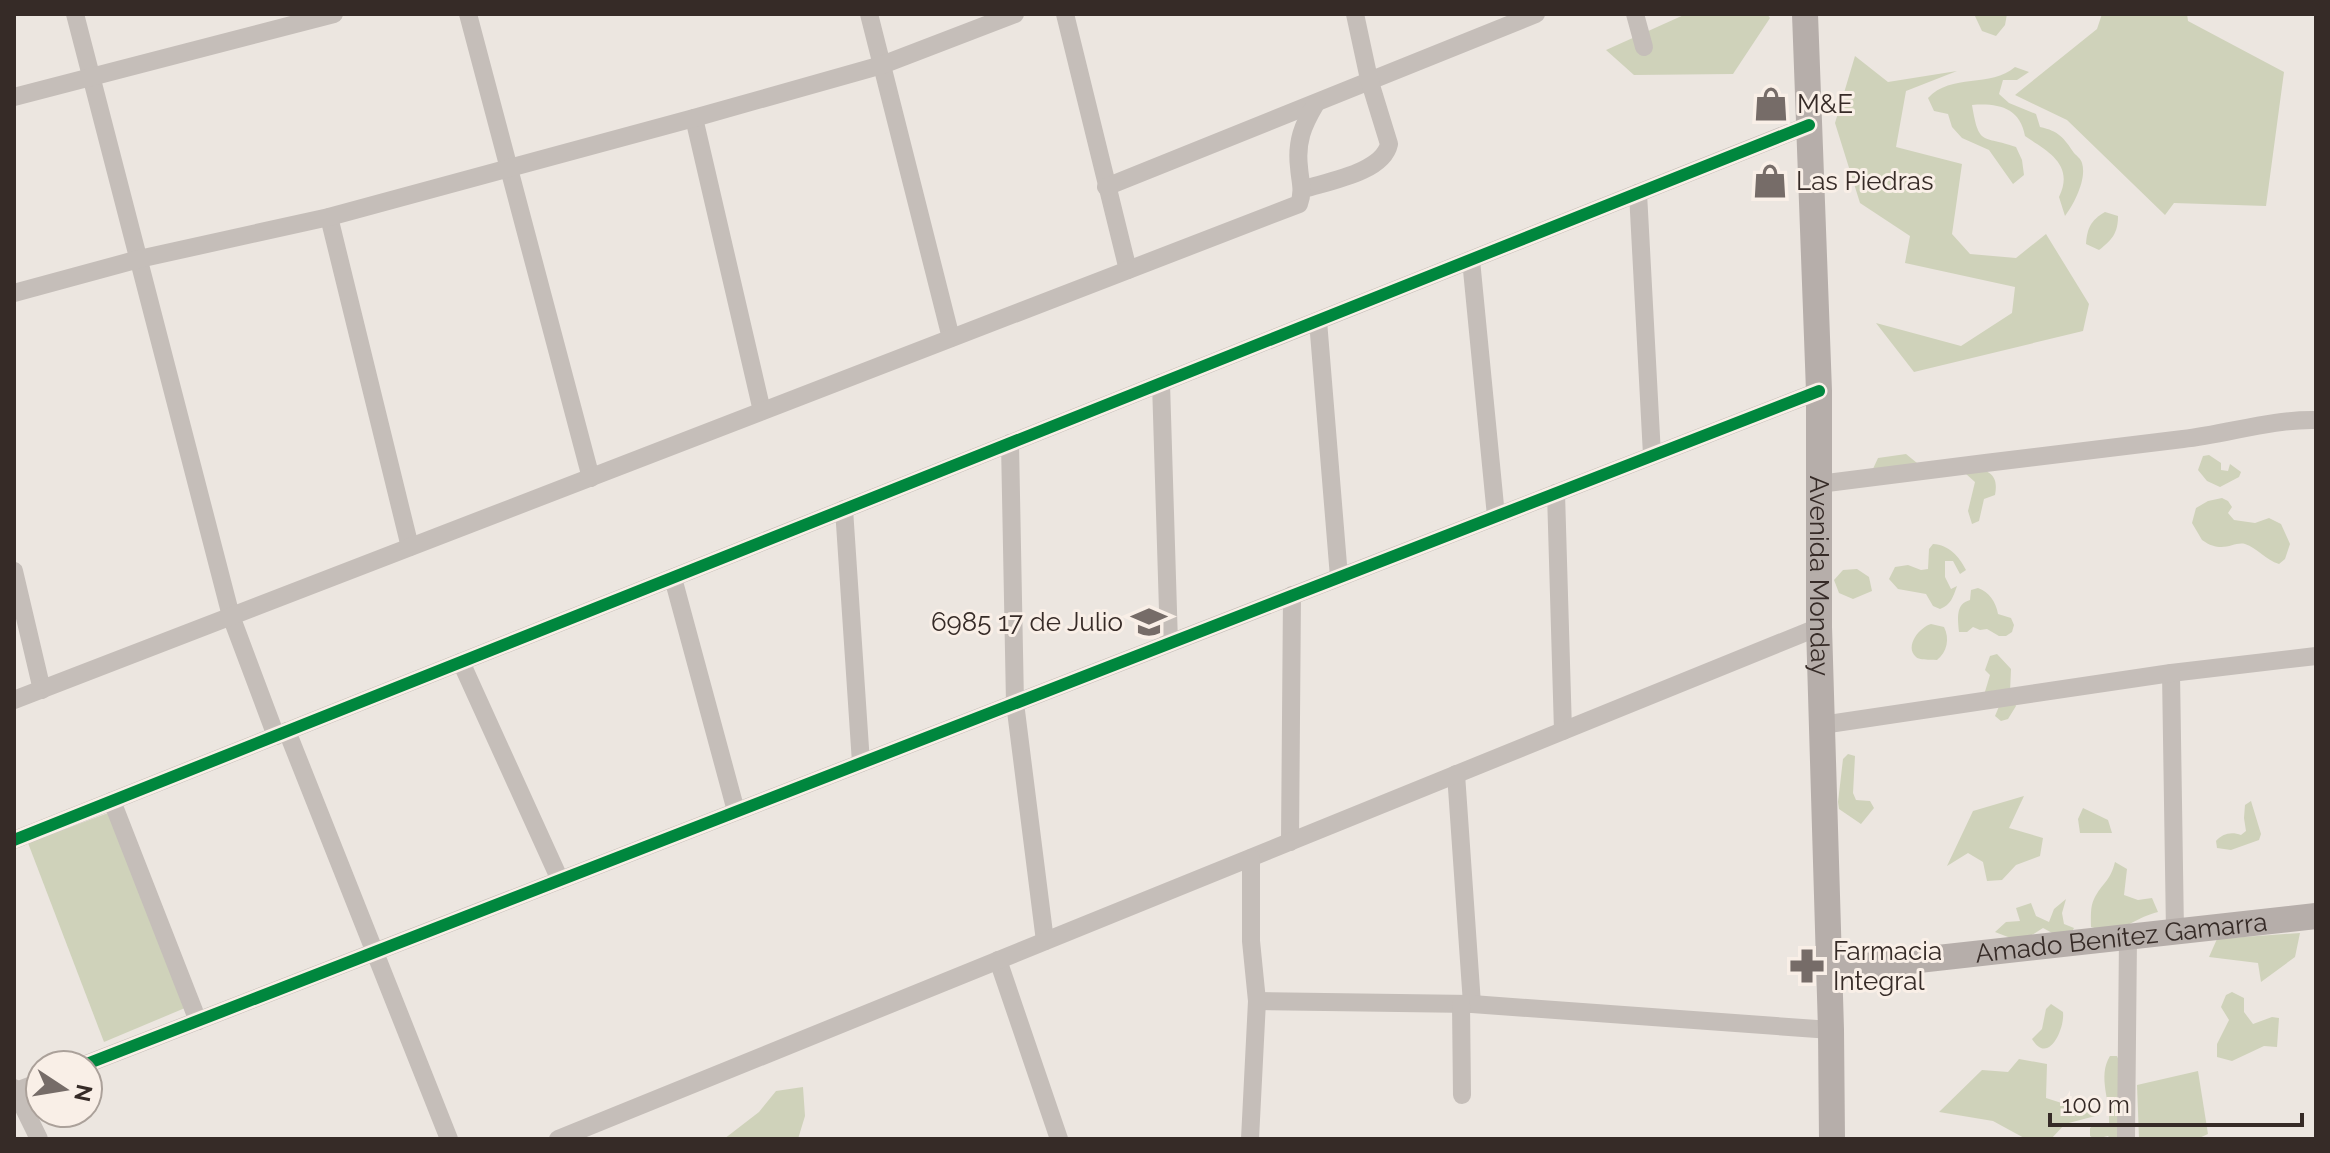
<svg xmlns="http://www.w3.org/2000/svg" width="2330" height="1153" font-family="Raleway,sans-serif">
<rect width="100%" height="100%" fill="#ece6e0"/>
<!-- green -->
<g fill="#cfd2ba">
<path d="M 1686,14 L 1767,14 L 1770,18 L 1733,74 L 1634,75 L 1606,50 Z"/>
<path d="M 1974,14 L 2007,14 L 2005,25 L 1996,36 L 1982,31 Z"/>
<path d="M 2102,14 L 2187,14 L 2188,21 L 2284,72 L 2266,206 L 2174,203 L 2165,215 L 2067,120 L 2015,95 L 2097,29 Z"/>
<path d="M 1855,56 L 1888,82 L 1957,71 L 1906,91 L 1896,147 L 1962,164 L 1952,234 L 1970,254 L 2016,258 L 2046,234 L 2089,304 L 2083,331 L 1914,372 L 1876,323 L 1961,346 L 2012,313 L 2015,287 L 1905,263 L 1910,236 L 1860,203 L 1835,123 Z"/>
<path d="M 2015,67 L 2029,72 L 2017,80 L 2003,80 L 1999,94 L 2009,103 L 2036,114 L 2040,127 C 2059,131 2064,138 2074,153 C 2077,156 2081,159 2082,163 C 2087,179 2074,204 2065,216 L 2059,197 C 2075,164 2047,151 2025,136 C 2020,107 1997,103 1972,105 C 1979,147 1982,135 2016,147 L 2022,160 L 2024,175 L 2013,184 L 1989,150 L 1962,138 L 1952,127 L 1948,114 L 1934,111 L 1928,98 C 1951,73 1991,88 2015,67 Z"/>
<path d="M 2105,212 L 2118,216 C 2118,233 2112,240 2099,250 L 2086,244 C 2087,228 2091,220 2105,212 Z"/>
<path d="M 1906,454 L 1917,463 L 1872,471 L 1878,458 Z"/>
<path d="M 2209,455 L 2221,463 L 2221,470 L 2228,471 L 2230,464 L 2241,472 L 2239,477 L 2220,487 L 2207,481 L 2198,470 L 2203,456 Z"/>
<path d="M 1986,471 C 1996,476 1997,484 1995,495 L 1984,499 L 1979,521 L 1972,524 L 1968,511 L 1975,482 L 1965,473 Z"/>
<path d="M 2222,498 L 2228,501 L 2232,507 L 2228,513 L 2234,520 L 2255,523 L 2269,518 L 2281,524 L 2290,544 L 2285,559 L 2279,564 C 2266,560 2257,548 2245,544 C 2233,541 2223,555 2202,540 L 2192,523 L 2196,508 L 2208,501 Z"/>
<path d="M 1933,544 C 1949,545 1959,556 1966,570 L 1960,574 L 1953,561 L 1945,561 L 1945,577 L 1951,589 L 1957,586 C 1953,597 1951,605 1940,609 L 1933,606 L 1926,594 L 1898,589 L 1889,579 L 1895,567 L 1908,565 L 1921,570 L 1928,569 L 1929,549 Z"/>
<path d="M 1857,569 L 1869,577 L 1872,591 L 1853,599 L 1839,593 L 1834,580 L 1843,570 Z"/>
<path d="M 1978,588 C 1989,592 1996,602 1998,614 L 2011,618 L 2014,625 L 2012,632 L 2006,636 L 1999,636 L 1987,629 L 1980,630 L 1973,627 L 1967,632 L 1959,632 C 1958,619 1955,604 1970,600 L 1971,590 Z"/>
<path d="M 1931,624 L 1944,627 C 1950,639 1947,652 1937,660 C 1931,659 1921,661 1916,657 C 1904,646 1920,627 1931,624 Z"/>
<path d="M 1997,654 L 2011,669 L 2010,692 L 2016,706 L 2008,719 L 2001,721 L 1995,716 L 2000,704 L 1984,695 L 1990,675 L 1985,670 L 1990,656 Z"/>
<path d="M 1848,754 L 1855,756 L 1853,793 L 1856,800 L 1870,801 L 1874,808 L 1861,824 L 1839,809 L 1838,802 L 1843,759 Z"/>
<path d="M 2024,796 L 2009,828 L 2043,838 L 2040,856 L 2016,865 L 2002,880 L 1987,881 L 1983,862 L 1968,853 L 1947,866 L 1973,811 Z"/>
<path d="M 2251,801 L 2261,834 L 2259,840 L 2231,850 L 2217,848 L 2216,841 C 2222,834 2231,831 2241,835 L 2246,831 L 2244,818 L 2245,805 Z"/>
<path d="M 2083,808 L 2108,820 L 2112,833 L 2080,833 L 2078,819 Z"/>
<path d="M 108,813 L 185,1008 L 104,1042 L 28,843 Z"/>
<path d="M 2115,862 L 2127,869 L 2124,895 L 2138,900 L 2152,898 L 2158,912 C 2132,918 2121,937 2091,927 C 2091,918 2090,907 2094,899 C 2102,883 2110,882 2115,862 Z"/>
<path d="M 2066,899 L 2062,913 L 2064,924 L 2074,928 L 2067,941 L 2043,928 L 2021,942 L 1995,932 L 2006,922 L 2020,921 L 2016,908 L 2031,903 L 2036,916 L 2049,922 L 2054,909 Z"/>
<path d="M 2300,933 L 2295,957 L 2261,982 L 2258,963 L 2209,957 L 2217,939 Z"/>
<path d="M 2232,992 L 2244,998 L 2244,1012 L 2253,1024 L 2272,1017 L 2279,1018 L 2277,1047 L 2264,1046 L 2232,1061 L 2217,1057 L 2217,1044 L 2229,1020 L 2221,1007 L 2226,995 Z"/>
<path d="M 2051,1004 L 2063,1012 C 2065,1029 2048,1066 2032,1039 L 2042,1029 L 2046,1009 Z"/>
<path d="M 2110,1056 L 2117,1056 L 2120,1063 L 2122,1139 L 2110,1139 L 2108,1136 L 2095,1139 L 2090,1136 L 2090,1128 L 2096,1123 L 2102,1126 L 2109,1125 C 2111,1101 2097,1077 2110,1056 Z"/>
<path d="M 2019,1059 L 2047,1064 L 2046,1098 L 2099,1115 L 2065,1124 L 2051,1139 L 2026,1139 L 1993,1121 L 1939,1112 L 1982,1070 L 2008,1072 Z"/>
<path d="M 2198,1071 L 2208,1134 L 2197,1139 L 2139,1139 L 2137,1085 Z"/>
<path d="M 803,1087 L 805,1116 L 798,1139 L 724,1139 L 759,1112 L 776,1091 Z"/>
</g>
<g fill="none" stroke-linecap="round" stroke-linejoin="round">
<!-- minor -->
<g stroke="#c5beb9" stroke-width="18">
<path d="M 75,14 L 231,616 L 276,736"/>
<path d="M 468,14 L 591,478"/>
<path d="M 869,14 L 951,338"/>
<path d="M 1065,14 L 1128,270"/>
<path d="M 1635,14 L 1644,47"/>
<path d="M 14,97 L 334,14"/>
<path d="M 694,118 L 762,411"/>
<path d="M 1106,187 L 1536,14"/>
<path d="M 1304,189 C 1330,181 1383,172 1389,144 L 1369,79 L 1355,14"/>
<path d="M 1638,193 L 1652,455"/>
<path d="M 329,217 L 410,547"/>
<path d="M 1471,260 L 1496,516"/>
<path d="M 14,293 L 139,259 L 329,217 L 694,118 L 882,65 L 1015,14"/>
<path d="M 1318,321 L 1339,577"/>
<path d="M 1161,383 L 1169,643"/>
<path d="M 1010,443 L 1015,703 L 1045,941"/>
<path d="M 1819,484 C 1940,468 2062,454 2183,439 C 2228,434 2271,419 2316,420"/>
<path d="M 1556,493 L 1563,731"/>
<path d="M 844,509 L 861,763"/>
<path d="M 14,571 L 42,690"/>
<path d="M 673,578 L 736,811"/>
<path d="M 461,662 L 560,880"/>
<path d="M 2171,673 L 2175,932"/>
<path d="M 14,700 L 1299,204 C 1304,189 1300,182 1299,167 C 1296,142 1303,125 1315,105"/>
<path d="M 1822,725 L 2171,673 L 2316,656"/>
<path d="M 287,731 L 449,1139"/>
<path d="M 1456,774 L 1472,1004"/>
<path d="M 112,801 L 198,1021"/>
<path d="M 14,840 L 1809,125"/>
<path d="M 1290,842 L 1292,595"/>
<path d="M 998,960 L 1059,1139"/>
<path d="M 1257,1001 L 1472,1004 L 1831,1030"/>
<path d="M 1461,1004 L 1462,1095"/>
<path d="M 84,1065 L 1819,391"/>
<path d="M 14,1088 L 39,1139"/>
<path d="M 14,1092 L 40,1082"/>
<path d="M 558,1139 L 1819,627"/>
<path d="M 1250,1139 L 1257,1001 L 1251,941 L 1251,858"/>
<path d="M 2126,1139 L 2128,938"/>
</g>
<!-- secondary -->
<g stroke="#b6aeaa" stroke-width="26">
<path id="s1" d="M 1805,14 L 1819,391 L 1819,627 L 1831,1030 L 1832,1139"/>
<path id="s2" d="M 1829,970 L 2316,916"/>
</g>
<!-- cycleway casing -->
<g stroke="#f9efe7" stroke-width="17">
<g id="cycleway">
<path d="M 14,840 L 1809,125"/>
<path d="M 84,1065 L 1819,391"/>
</g>
</g>
<!-- cycleway -->
<use href="#cycleway" stroke="#00873e" stroke-width="12"/>
</g>
<!-- icons -->
<defs>
<g id="shop-bare" transform="scale(2.76)"><path d="M-5-2.5h2.3a2.7 3.5 0 0 1 5.4 0H5L5.5 6h-11ZM-1.5-2.5h3a1.5 2.3 0 0 0-3 0Z" fill="#766c68" stroke="#f9efe7" stroke-width="2.5" paint-order="stroke"/></g>
<g id="school-bare" transform="scale(2.76)"><path d="M0-5L7-2L0 1L-7-2ZM-4 1L0 2.5L4 1V4Q0 6-4 4Z" fill="#766c68" stroke="#f9efe7" stroke-width="2.5" paint-order="stroke"/></g>
<g id="pharmacy-bare" transform="scale(2.76)"><path d="M-2-6h4v4h4v4h-4v4h-4v-4h-4v-4h4Z" fill="#766c68" stroke="#f9efe7" stroke-width="2.5" paint-order="stroke"/></g>
</defs>
<g fill-rule="evenodd">
<use href="#shop-bare" x="1771" y="104"/>
<use href="#shop-bare" x="1770" y="181"/>
<use href="#school-bare" x="1149" y="622"/>
<use href="#pharmacy-bare" x="1807" y="966"/>
</g>
<g text-anchor="middle" dominant-baseline="central" stroke-width="6" stroke-linejoin="round" paint-order="stroke">
<!-- poi labels -->
<g font-size="26" fill="#362b27" stroke="#f9efe7" text-anchor="start">
<text x="1797" y="104">M&amp;E</text>
<text x="1796" y="181">Las Piedras</text>
<text x="1123" y="622" text-anchor="end">6985 17 de Julio</text>
<text x="1833" y="951">Farmacia<tspan x="1833" dy="30">Integral</tspan></text>
</g>
<!-- street labels -->
<g font-size="26" fill="#362b27" stroke="#f9efe7">
<text stroke="none"><textPath href="#s1" startOffset="562">Avenida Monday</textPath></text>
<text stroke="none"><textPath href="#s2" startOffset="294">Amado Benítez Gamarra</textPath></text>
</g>
</g>
<!-- border -->
<rect width="2330" height="1153" fill="none" stroke="#362b27" stroke-width="32"/>
<!-- north arrow -->
<g transform="translate(64 1089) rotate(102)"><circle r="38" fill="#f9efe7" stroke="#aba19a" stroke-width="2"/>
<path d="M0-6L14 30L0 20L-14 30Z" fill="#766c68"/>
<text y="-12" font-size="22" font-weight="bold" text-anchor="middle" fill="#362b27">N</text>
</g>
<!-- scale -->
<path d="M2050 1113v12h252v-12" fill="none" stroke="#362b27" stroke-width="4"/>
<text x="2062" y="1113" font-size="24" fill="#362b27" stroke="#f9efe7" stroke-width="6" paint-order="stroke">100 m</text>
</svg>
